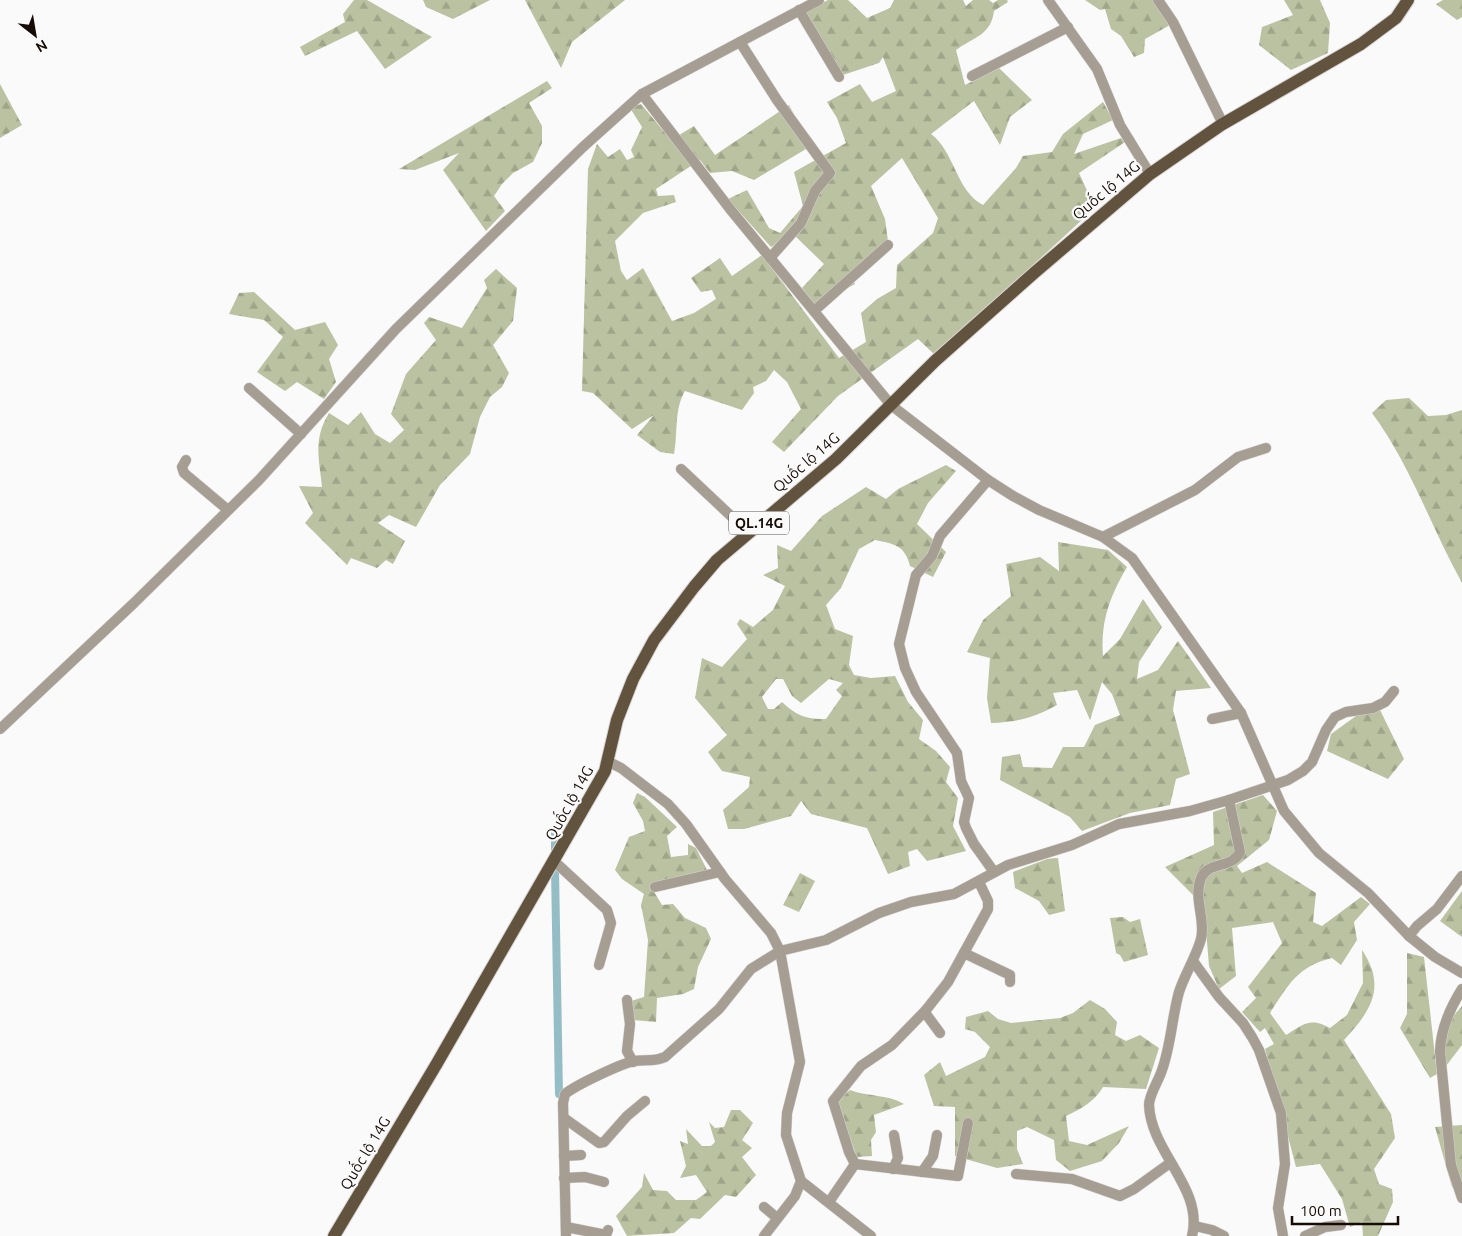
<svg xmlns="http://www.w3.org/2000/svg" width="1462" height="1236" font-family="Ubuntu,sans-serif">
<defs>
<pattern id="forest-firs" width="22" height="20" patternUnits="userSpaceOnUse" patternTransform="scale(1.25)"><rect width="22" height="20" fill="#bac2a1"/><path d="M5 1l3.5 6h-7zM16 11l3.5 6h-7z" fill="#9fa589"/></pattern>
</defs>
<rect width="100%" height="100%" fill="#fafafa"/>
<!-- forest -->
<g fill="url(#forest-firs)" fill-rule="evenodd">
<path d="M 354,0 L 367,0 L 432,37 L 385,69 L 357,31 L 305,56 L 300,47 L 345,22 L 343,14 Z"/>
<path d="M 423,0 L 490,0 L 453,19 L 426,7 Z"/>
<path d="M 525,0 L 625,0 L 572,42 L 561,68 Z"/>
<path d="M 828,0 L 848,0 L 867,18 L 890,8 L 894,0 L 963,0 L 966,6 L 973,0 L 989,0 L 993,3 L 998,0 L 1007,0 L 1008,2 L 994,11 C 991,35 974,37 956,50 L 965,85 L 999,68 L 1032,100 L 1010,117 L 1000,145 L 974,101 L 931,134 C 955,152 956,191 983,205 L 1016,168 L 1023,156 L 1052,152 L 1063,134 L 1103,102 L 1113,120 L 1083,134 L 1074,154 L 1121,138 L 1125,142 L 1079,173 L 1095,208 L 935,355 L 918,339 L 838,396 L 784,452 L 772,442 L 801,409 L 787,382 L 774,370 L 766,381 L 753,387 L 754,393 L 742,410 L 685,391 C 674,409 678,433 674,454 L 660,452 L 637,435 L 654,415 L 632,429 L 593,393 L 582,391 L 588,169 L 597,144 L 608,157 L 620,149 L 627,160 L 634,157 L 631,150 L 642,127 L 630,108 L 641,104 L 671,140 L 694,126 L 715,155 L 789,105 L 811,146 L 754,180 L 732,171 L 710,173 L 700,160 L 656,189 L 658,196 L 674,195 L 676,202 L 643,213 L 615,241 L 621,271 L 627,280 L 643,268 L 672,321 L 694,313 L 716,299 L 712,290 L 701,292 L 691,278 L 720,258 L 732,276 L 762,255 L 839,358 L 866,342 L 861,313 L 877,299 L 896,288 L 897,265 L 933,233 L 938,218 L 902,158 L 871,186 L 885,219 L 888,241 L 851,277 L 855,284 L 816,306 L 802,288 L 824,264 L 794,235 L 771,247 L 728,199 L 747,190 L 769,228 L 780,233 L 803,206 L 794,172 L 846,143 L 837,118 L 827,102 L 860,84 L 872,102 L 896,91 L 883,57 L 879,63 L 840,76 L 798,15 Z"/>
<path d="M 1085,0 L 1153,0 L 1170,25 L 1145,39 L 1144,53 L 1134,57 L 1121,36 L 1111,29 L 1105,9 L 1100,10 Z"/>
<path d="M 1284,0 L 1320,0 L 1330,23 L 1328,53 L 1291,70 L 1259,45 L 1262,27 L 1293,15 Z"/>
<path d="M 1443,0 L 1462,0 L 1462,17 L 1457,20 L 1436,4 Z"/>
<path d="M 547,81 L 552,88 L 529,103 L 542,126 L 542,143 L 533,162 L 513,173 L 502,184 L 494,196 L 505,211 L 486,231 L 443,170 L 459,153 L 415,170 L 399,169 Z"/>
<path d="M 0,84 L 22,125 L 0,138 Z"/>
<path d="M 496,269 L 517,288 L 513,321 L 493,345 L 509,373 L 502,387 L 490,397 L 480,417 L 470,454 L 440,485 L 416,527 L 389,515 L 378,523 L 405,541 L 393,564 L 386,560 L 377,568 L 351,558 L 347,565 L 305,523 L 313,513 L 299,486 L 322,487 C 319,458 313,439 329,413 L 348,425 L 361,412 L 375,434 L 390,443 L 404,430 L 391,414 L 406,374 L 436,340 L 424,323 L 429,317 L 462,328 L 487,288 L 484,280 Z"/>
<path d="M 254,292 L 295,330 L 325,322 L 338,345 L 329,359 L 336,382 L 324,399 L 297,382 L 285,391 L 257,372 L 283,337 L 264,320 L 229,314 L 239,293 Z"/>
<path d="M 1409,398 L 1428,416 L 1446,415 L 1462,410 L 1462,583 C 1431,527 1410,464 1372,413 L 1386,400 Z"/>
<path d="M 946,465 L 956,471 L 928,503 L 917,524 L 946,552 L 933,577 L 910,566 C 905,545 894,544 875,540 L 859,549 L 841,588 L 826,605 L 835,629 L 853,636 L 849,665 L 854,675 L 871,678 L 895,676 L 908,702 L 923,720 L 919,739 L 936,751 L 950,767 L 946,782 L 958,798 L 953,826 L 966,851 L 927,861 L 917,849 L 908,852 L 910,866 L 888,874 L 867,828 L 811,814 L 801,801 L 791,816 L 744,829 L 728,829 L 723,810 L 749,787 L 750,777 L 722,771 L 708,752 L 727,735 L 695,698 L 702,658 L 722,667 L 747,639 L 737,624 L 740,619 L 753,627 L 773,610 L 785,586 L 763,575 L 778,568 L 777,545 L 791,551 L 822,516 L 866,487 L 886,499 L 898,489 ZM 776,679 L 783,679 L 792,696 L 801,703 L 829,679 L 843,683 L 836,690 L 842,696 L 826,719 C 806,720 796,715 782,702 L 774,709 L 768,709 L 762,697 Z"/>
<path d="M 1058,542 L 1108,550 L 1127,567 C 1110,596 1100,622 1103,656 L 1120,639 L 1143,599 L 1162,627 L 1139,662 L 1137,679 L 1158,670 L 1178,641 L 1211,688 L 1176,691 L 1173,710 L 1190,774 L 1176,779 L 1170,805 L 1130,813 L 1082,831 L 1070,817 L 1000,780 L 1002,757 L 1020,754 L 1023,767 L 1052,768 L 1063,747 L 1084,747 L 1095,725 L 1120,715 L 1112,694 L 1102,682 L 1090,720 L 1077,690 L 1053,693 L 1057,705 C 1033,718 1018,722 991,723 L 987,698 L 990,658 L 967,652 L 983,620 L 1011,596 L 1006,564 L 1040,557 L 1059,571 Z"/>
<path d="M 1380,710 L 1404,759 L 1388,779 L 1327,751 L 1331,734 L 1356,716 Z"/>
<path d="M 637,793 L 645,797 L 677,827 L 667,836 L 671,857 L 688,855 L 688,844 L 696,848 L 707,870 L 650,885 L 662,905 L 673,904 L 685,918 L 706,928 L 711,939 L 698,967 L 694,989 L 683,994 L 657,998 L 656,1022 L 633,1020 L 631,1001 L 644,997 L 648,940 L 641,905 L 644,894 L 622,879 L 615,870 L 629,837 L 645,831 L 643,821 L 633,803 Z"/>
<path d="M 1263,795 L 1277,811 L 1269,840 L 1237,866 L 1242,873 L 1267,862 L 1316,893 L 1313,922 L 1322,926 L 1361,897 L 1370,904 L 1354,922 L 1357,940 L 1341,965 L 1332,958 C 1298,966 1288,985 1270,1013 L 1286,1035 C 1304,1024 1310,1017 1330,1028 L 1347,1015 L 1363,983 L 1362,950 C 1387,987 1371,1011 1344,1040 L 1391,1114 L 1395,1138 L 1374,1169 L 1379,1184 L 1392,1189 L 1393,1202 L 1378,1236 L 1363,1236 L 1362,1222 L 1350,1227 L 1342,1199 L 1320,1164 L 1296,1167 L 1265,1049 L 1274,1044 L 1265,1028 L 1260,1032 L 1242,1012 L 1256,998 L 1248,987 L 1282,943 L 1273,922 L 1232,928 L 1236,976 L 1219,989 L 1209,966 L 1204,906 L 1165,867 L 1214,845 L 1213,812 Z"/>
<path d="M 1058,858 L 1065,911 L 1049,915 L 1039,901 L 1015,888 L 1013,872 L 1047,859 Z"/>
<path d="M 800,873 L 815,881 L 799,912 L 783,905 Z"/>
<path d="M 1462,891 L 1462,937 L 1440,921 Z"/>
<path d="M 1123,917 L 1130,922 L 1140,919 L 1148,955 L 1124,962 L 1120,955 L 1116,953 L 1110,918 Z"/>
<path d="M 1407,953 L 1424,957 L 1437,1074 L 1430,1078 L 1400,1028 L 1407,1014 Z"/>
<path d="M 1090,1000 L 1105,1009 L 1117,1022 L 1115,1035 L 1126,1041 L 1140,1035 L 1159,1048 L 1146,1089 L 1103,1087 C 1095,1101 1081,1109 1066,1116 L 1069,1141 L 1087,1145 L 1129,1126 L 1119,1143 L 1102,1161 L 1070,1171 L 1056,1160 L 1054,1140 L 1027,1127 L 1017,1131 L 1017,1149 L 1023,1164 L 997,1168 L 955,1156 L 955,1107 L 934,1106 L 924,1075 L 940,1062 L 946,1076 L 985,1057 L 990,1047 L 975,1032 L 965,1029 L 966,1017 L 988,1011 L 998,1019 L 1011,1023 L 1060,1018 L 1073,1013 Z"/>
<path d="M 1462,1006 L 1462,1045 L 1446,1066 L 1438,1049 L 1449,1021 Z"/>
<path d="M 850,1090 C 868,1097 887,1094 904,1104 L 874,1115 L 876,1132 L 871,1140 L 872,1156 L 857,1157 L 837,1105 L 838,1100 Z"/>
<path d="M 731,1110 L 740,1110 L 753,1123 L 742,1140 L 752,1148 L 742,1157 L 756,1175 L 736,1197 L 725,1195 L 700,1219 L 691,1218 L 674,1233 L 627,1236 L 616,1216 L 642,1187 L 644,1173 L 653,1190 L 667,1191 L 676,1200 L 696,1200 L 707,1192 L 696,1175 L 680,1178 L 686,1166 L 680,1141 L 688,1144 L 686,1129 L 702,1146 L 711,1146 L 715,1142 L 709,1122 L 715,1128 L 724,1127 Z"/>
<path d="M 1462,1125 L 1462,1196 L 1452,1187 L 1435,1127 Z"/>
</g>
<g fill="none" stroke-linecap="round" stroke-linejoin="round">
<!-- canal -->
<g stroke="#95bdc5" stroke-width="8">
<path d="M 555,849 L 555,833"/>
<path d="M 555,871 L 559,1094"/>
</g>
<!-- minor casing -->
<g stroke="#d6d4d3" stroke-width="11">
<g id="minor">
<path d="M 1048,0 L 1097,69 L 1120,125 L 1150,174"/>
<path d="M 1158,0 L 1173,22 L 1223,124"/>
<path d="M 799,10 L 839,77"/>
<path d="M 740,42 L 777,100 L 830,173 L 815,191 L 801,223 L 770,258"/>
<path d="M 972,76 L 1068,27"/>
<path d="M 642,94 L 730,209 L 891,405 L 988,480 L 1013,496 L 1039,510 L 1103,537 L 1132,558 L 1241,713 L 1284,811 L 1319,853 L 1368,893 L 1409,936 L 1435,957 L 1462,973"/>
<path d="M 814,311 L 888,245"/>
<path d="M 249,388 L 301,434"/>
<path d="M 186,460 L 182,467 L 184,473 L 228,510"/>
<path d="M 681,469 L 748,532"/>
<path d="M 988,480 L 940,536 L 932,556 L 916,575 L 899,644 L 905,668 L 916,692 L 957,753 L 961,781 L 969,798 L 964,822 L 966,828 L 974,844 L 994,872"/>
<path d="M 1103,537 L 1195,490 L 1238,457 L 1266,448"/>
<path d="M 1212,719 L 1241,713"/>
<path d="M 0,729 L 134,603 L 259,480 L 396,329 L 583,147 L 642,94 L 819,0"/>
<path d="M 609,762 L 621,768 L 668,804 L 686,824 L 725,879 L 771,933 L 780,951 L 800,1062 L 787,1113 L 786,1135 L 801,1181 L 795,1196 L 764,1236"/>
<path d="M 554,861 L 607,910 L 611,923 L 599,965"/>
<path d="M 655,887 L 720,872"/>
<path d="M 1409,936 L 1417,926 L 1437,909 L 1462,876"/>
<path d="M 964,953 L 1010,975 L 1010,982"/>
<path d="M 1193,961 L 1219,997 L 1243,1023 L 1252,1037 L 1259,1050 L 1281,1113 L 1285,1164 L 1278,1208 L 1283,1236"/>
<path d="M 1462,989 C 1450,1008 1441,1028 1440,1051 L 1451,1165 L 1462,1198"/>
<path d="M 627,1000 L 630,1024 L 627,1051 L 633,1062"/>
<path d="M 940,1033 L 926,1014 L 926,1010 L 948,982 L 988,909 L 988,901 L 979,882"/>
<path d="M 564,1118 L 599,1143 L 604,1142 L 627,1116 L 645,1101"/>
<path d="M 564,1156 L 581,1155"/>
<path d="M 855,1164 L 849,1152 L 833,1101 L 861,1066 L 892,1045 L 926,1010"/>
<path d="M 893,1169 L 898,1158 L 894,1135"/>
<path d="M 922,1172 L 933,1156 L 937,1135"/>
<path d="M 1016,1174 L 1072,1179 L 1120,1196 L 1134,1189 L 1170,1163"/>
<path d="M 564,1178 L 585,1177 L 604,1182"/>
<path d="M 801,1181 L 871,1236"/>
<path d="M 829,1202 L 855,1164 L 958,1176 L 968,1123"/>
<path d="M 764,1207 L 777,1218"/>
<path d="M 1195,1226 L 1212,1230 L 1224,1236"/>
<path d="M 566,1227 L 606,1235 L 608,1230"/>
<path d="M 566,1236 L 563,1103 L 565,1094 C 576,1085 622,1063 635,1061 C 646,1059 655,1062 665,1057 L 719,1009 L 751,969 L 780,951 L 826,940 L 879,913 L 911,902 L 954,894 L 1008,865 L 1072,845 L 1119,824 L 1190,811 L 1229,800 L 1288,780 L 1303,771 L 1312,762 L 1326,730 L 1335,717 L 1346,712 L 1373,708 L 1385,702 L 1394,691"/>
<path d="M 1192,1236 C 1204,1188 1151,1153 1149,1105 C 1149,1095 1159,1080 1162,1070 C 1171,1045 1172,1017 1179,992 C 1185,974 1196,957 1201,939 C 1206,920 1193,898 1201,878 C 1208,861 1232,869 1240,852 L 1229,800"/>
<path d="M 1305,1236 L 1325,1227 L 1341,1225"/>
</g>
</g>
<!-- major casing -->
<g stroke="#d6d4d3" stroke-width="14">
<path id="major" d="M 334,1236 L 436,1065 L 605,771 L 617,720 L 633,679 L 654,640 L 694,587 L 717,560 L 836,459 L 935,361 L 1034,273 L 1150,174 L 1221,125 L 1361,44 L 1396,18 L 1408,0"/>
</g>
<!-- minor -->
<use href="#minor" stroke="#a69e92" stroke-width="10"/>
<!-- major -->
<use href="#major" stroke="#62533e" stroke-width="12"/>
</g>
<g text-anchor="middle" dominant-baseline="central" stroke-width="4.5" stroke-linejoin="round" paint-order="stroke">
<!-- shield labels -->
<rect fill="#fafafa" stroke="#5b534e" stroke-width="1" x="729" y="511.5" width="60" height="23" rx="4"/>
<g font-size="14" font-weight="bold" fill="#170b05">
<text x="759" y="523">QL.14G</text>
</g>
<!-- street labels -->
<g font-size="15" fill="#170b05" stroke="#fafafa">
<text transform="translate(1106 190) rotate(-40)">Quốc lộ 14G</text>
<text transform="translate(806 462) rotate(-41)">Quốc lộ 14G</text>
<text transform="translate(569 803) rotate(-61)">Quốc lộ 14G</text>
<text transform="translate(365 1153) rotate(-59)">Quốc lộ 14G</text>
</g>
</g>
<!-- north arrow -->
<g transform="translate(35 35) rotate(149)" stroke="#fafafa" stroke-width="4" paint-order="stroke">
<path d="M0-4L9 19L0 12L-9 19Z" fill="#170b05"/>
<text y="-8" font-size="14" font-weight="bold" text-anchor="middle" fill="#170b05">N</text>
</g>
<!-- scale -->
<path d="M1292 1216v8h106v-8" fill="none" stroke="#170b05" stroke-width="2.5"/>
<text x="1300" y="1216" font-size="15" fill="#170b05" stroke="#fafafa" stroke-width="4" paint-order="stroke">100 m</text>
</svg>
